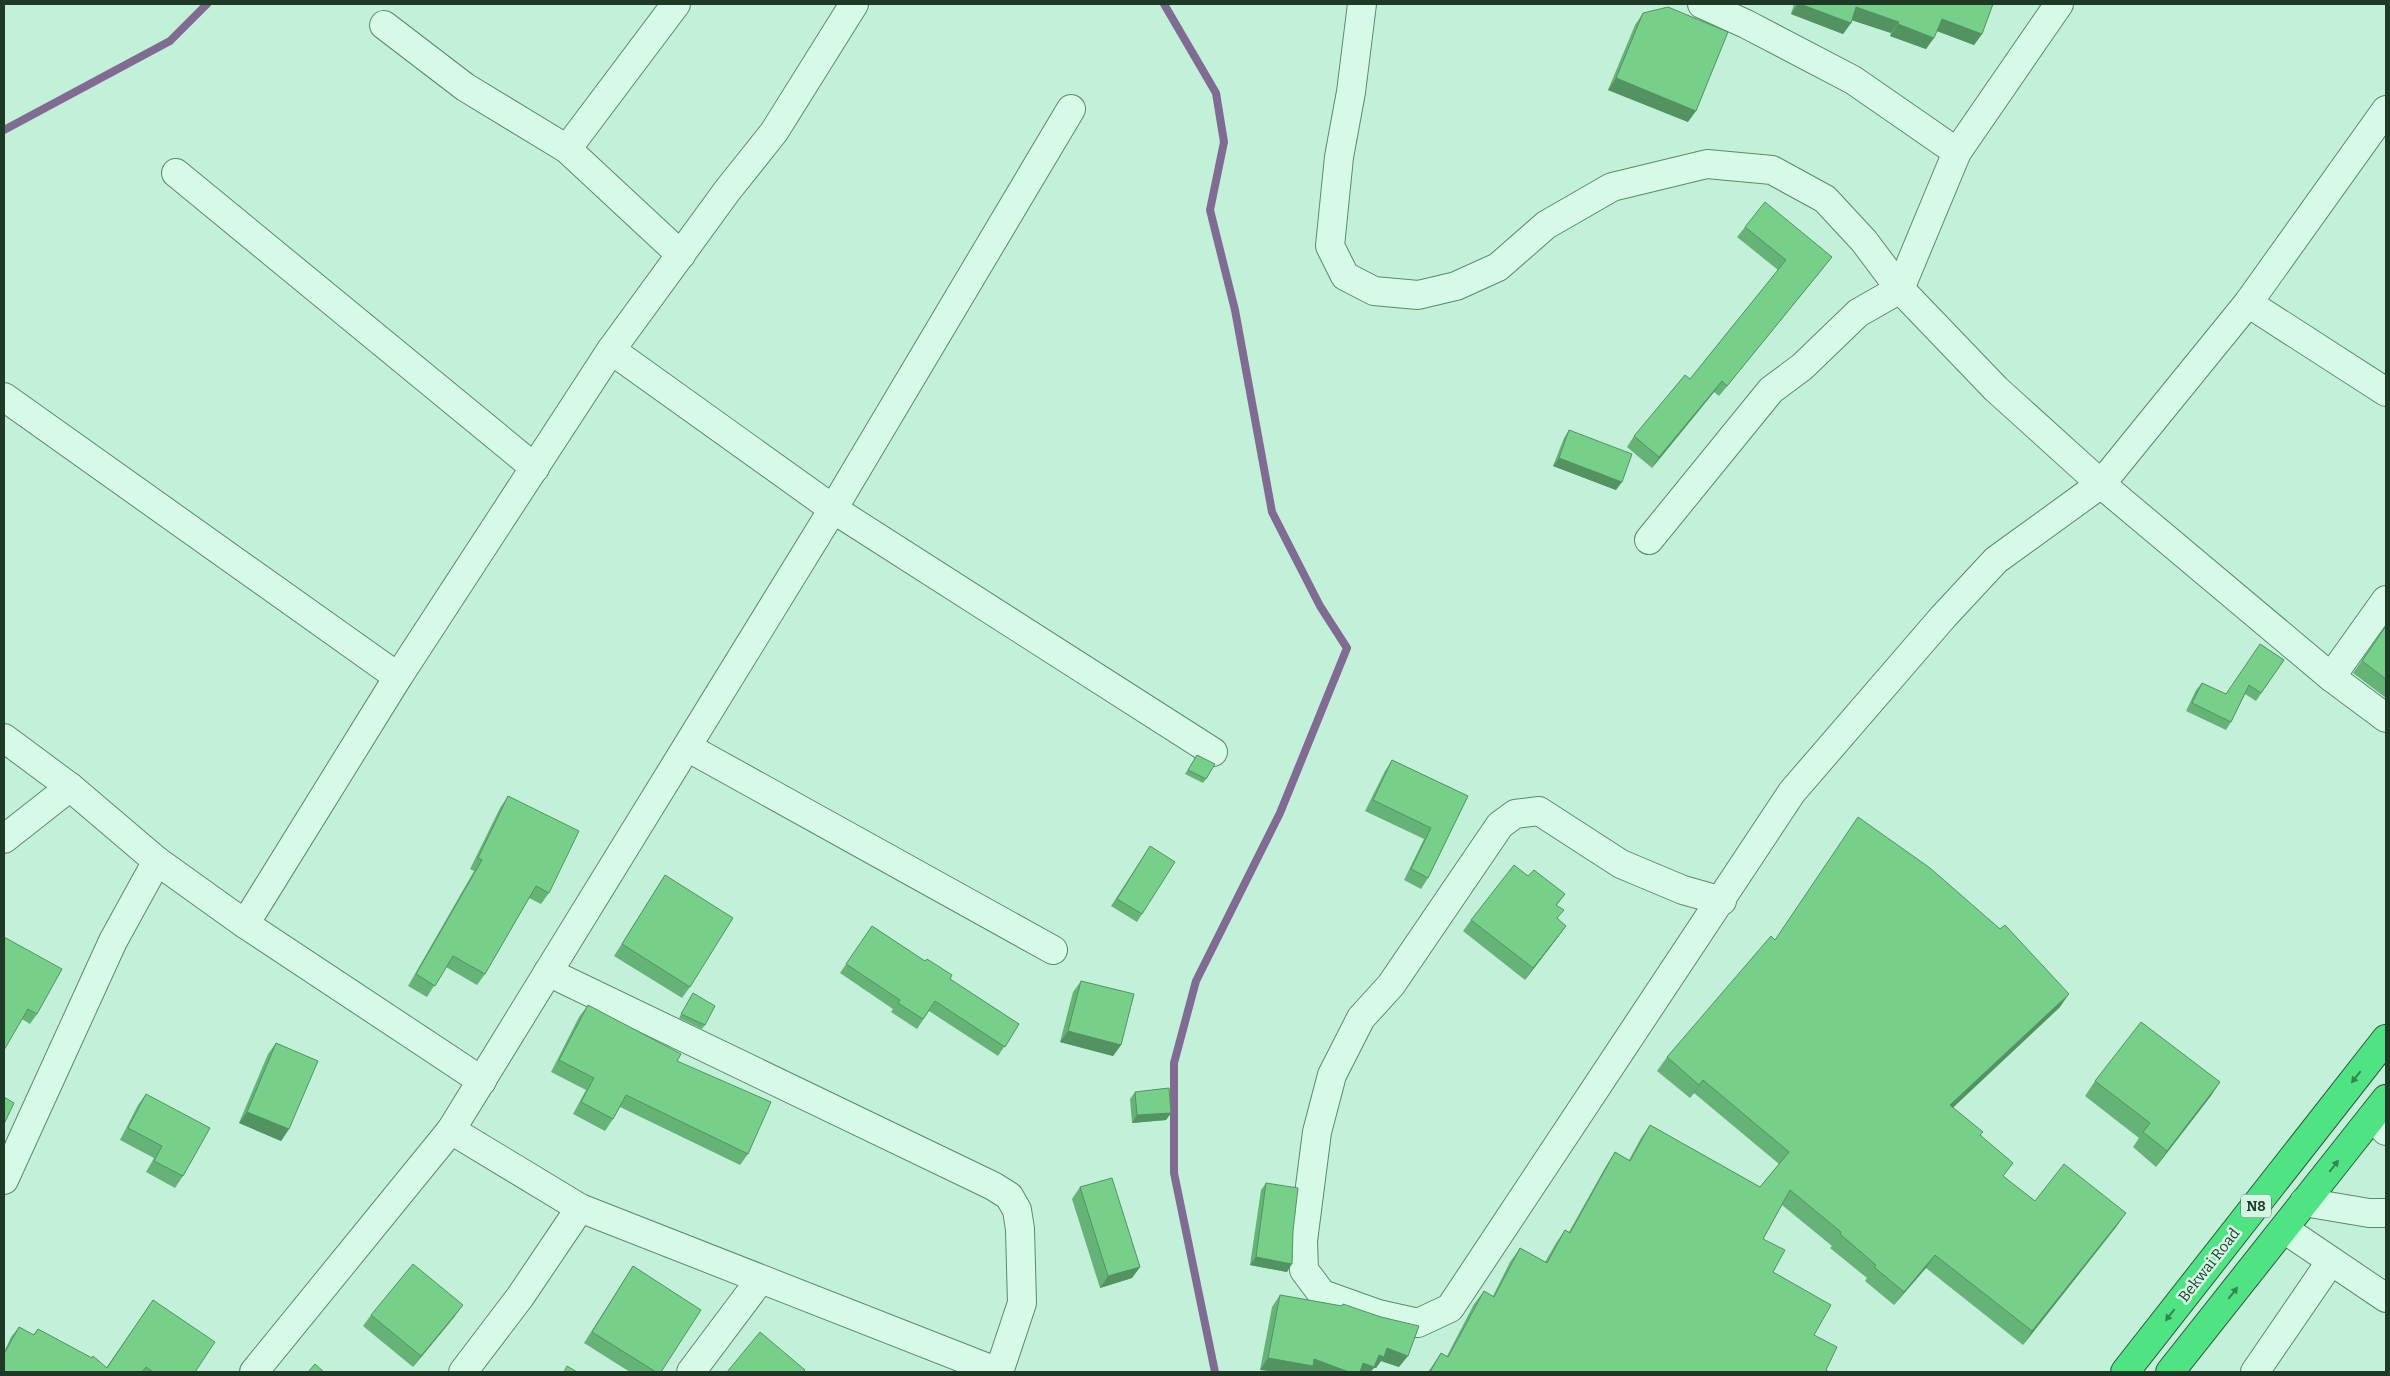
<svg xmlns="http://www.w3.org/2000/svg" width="2390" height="1376" font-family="Bitter,serif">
<rect width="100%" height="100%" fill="#c3f0d9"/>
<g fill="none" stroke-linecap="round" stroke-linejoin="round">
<!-- stream -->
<g stroke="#806c92" stroke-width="8">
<path d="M 1164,4 L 1216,93 L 1224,142 L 1210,210 L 1235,310 L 1272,512 L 1320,606 L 1347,648 L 1280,813 L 1196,981 L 1174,1063 L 1174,1173 L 1215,1372"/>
<path d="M 4,130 L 170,41 L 207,4"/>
</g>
<!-- minor casing -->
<g stroke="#598b69" stroke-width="30">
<g id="minor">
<path d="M 1362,4 L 1351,92 L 1339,157 L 1330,246 L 1345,276 L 1374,291 L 1418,295 L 1456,286 L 1498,267 L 1546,225 L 1612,187 L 1707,164 L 1772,170 L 1825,199 L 1864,241 L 1900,289 L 1996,389 L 2101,484 L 2331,677 L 2386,718"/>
<path d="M 1702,4 L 1746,24 L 1853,80 L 1957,152"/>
<path d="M 384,25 L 465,87 L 567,149 L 681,255"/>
<path d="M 567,149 L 676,4"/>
<path d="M 176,173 L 535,468"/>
<path d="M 2248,303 L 2386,392"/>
<path d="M 611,350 L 833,509 L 1213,752"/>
<path d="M 4,397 L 398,677"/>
<path d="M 1649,540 L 1771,390 L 1802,367 L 1858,313 L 1900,289 L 1957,152 L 2059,4"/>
<path d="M 2331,677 L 2386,600"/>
<path d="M 4,738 L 70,787 L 157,861 L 245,924 L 482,1081"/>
<path d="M 687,747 L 1053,950"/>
<path d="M 4,839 L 70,787"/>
<path d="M 1722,901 L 1683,890 L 1621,864 L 1539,811 L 1515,814 L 1500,825 L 1391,985 L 1361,1018 L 1332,1075 L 1317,1132 L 1303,1241 L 1304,1270 L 1322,1294 L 1378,1314 L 1418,1323 L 1450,1308 L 1792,792 L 1943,617 L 1996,560 L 2101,484 L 2248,303 L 2386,110"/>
<path d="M 245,924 L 398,677 L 611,350 L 727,191 L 774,132 L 854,4"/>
<path d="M 548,972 L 993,1186 L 1009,1196 L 1017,1210 L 1020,1229 L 1022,1303 L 999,1372"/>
<path d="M 2372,1117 L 2386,1131"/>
<path d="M 451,1130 L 580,1208 L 998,1372"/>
<path d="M 4,1180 L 113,941 L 157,861"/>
<path d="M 2304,1202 L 2369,1213 L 2386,1213"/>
<path d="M 2284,1229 L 2386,1298"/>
<path d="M 254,1372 L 451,1130 L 833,509 L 1071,109"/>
<path d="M 463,1372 L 520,1297 L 580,1208"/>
<path d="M 691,1372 L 760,1280"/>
<path d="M 2255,1372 L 2331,1261"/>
</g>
</g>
<!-- highway casing -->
<g stroke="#2d5938" stroke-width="30">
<g id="highway">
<path d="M 2125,1372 L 2386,1039"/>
<path d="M 2170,1372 L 2386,1099"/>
</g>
</g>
<!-- minor -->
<use href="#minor" stroke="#d7fae8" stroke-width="28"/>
<!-- highway -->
<use href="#highway" stroke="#50e384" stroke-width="28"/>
</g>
<!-- wall -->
<g fill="#66b377">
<path d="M 1794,4 L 1993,4 L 1982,34 L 1974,45 L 1937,31 L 1926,49 L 1890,36 L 1891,33 L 1852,20 L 1851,23 L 1843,34 L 1791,14 Z"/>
<path d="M 1643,13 L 1688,122 L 1608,90 L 1635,25 Z"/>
<path d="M 1745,227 L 1824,267 L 1719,396 L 1714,392 L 1652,468 L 1627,447 L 1634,436 L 1690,379 L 1778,270 L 1737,237 Z"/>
<path d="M 1569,430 L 1616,490 L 1553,466 L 1564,438 Z"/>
<path d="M 2386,626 L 2386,698 L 2353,673 Z"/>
<path d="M 2284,660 L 2256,701 L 2245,694 L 2231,722 L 2226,730 L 2186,711 L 2196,690 L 2202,683 L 2226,694 Z"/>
<path d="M 1197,755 L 1206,779 L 1203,783 L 1185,774 Z"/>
<path d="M 1392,760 L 1468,796 L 1428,878 L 1421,889 L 1404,880 L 1424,839 L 1365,811 L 1385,771 Z"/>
<path d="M 508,796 L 549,893 L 541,904 L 529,898 L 485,974 L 477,985 L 446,967 L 427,997 L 408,986 L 474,871 L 470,869 L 500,808 Z"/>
<path d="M 1150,846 L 1142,914 L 1137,922 L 1111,906 Z"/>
<path d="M 665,875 L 690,987 L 682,998 L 614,956 Z"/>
<path d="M 1528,876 L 1565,894 L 1557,905 L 1558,919 L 1566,926 L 1558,937 L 1525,980 L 1463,931 L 1471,920 Z"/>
<path d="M 872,926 L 950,979 L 1019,1024 L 998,1056 L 929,1011 L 917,1029 L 891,1012 L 893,1009 L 840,973 Z"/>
<path d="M 4,937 L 37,1014 L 30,1024 L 22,1019 Z"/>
<path d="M 1775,940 L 2060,1007 L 1953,1107 L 1981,1135 L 2004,1177 L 2035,1201 L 2126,1213 L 2116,1227 L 2023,1345 L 1926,1268 L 1894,1305 L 1865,1281 L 1867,1278 L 1830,1248 L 1832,1246 L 1782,1205 L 1763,1239 L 1773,1272 L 1814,1335 L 1826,1370 L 1829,1372 L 1428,1372 L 1441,1353 L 1447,1356 L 1474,1304 L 1484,1291 L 1493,1296 L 1510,1262 L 1520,1248 L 1545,1262 L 1556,1243 L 1565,1230 L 1569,1232 L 1606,1166 L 1615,1152 L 1629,1160 L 1641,1138 L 1650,1125 L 1760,1187 L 1779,1164 L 1694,1093 L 1690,1098 L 1657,1071 L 1667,1057 Z"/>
<path d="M 1081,981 L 1121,1045 L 1113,1056 L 1060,1042 L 1073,992 Z"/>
<path d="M 693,993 L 705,1025 L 702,1029 L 679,1018 Z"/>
<path d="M 588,1005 L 677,1061 L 748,1154 L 740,1165 L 620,1107 L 613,1119 L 605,1131 L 573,1114 L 586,1090 L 551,1072 L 579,1017 Z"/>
<path d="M 276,1043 L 289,1129 L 281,1141 L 239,1123 L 268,1054 Z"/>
<path d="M 2095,1081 L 2220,1082 L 2210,1097 L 2156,1167 L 2133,1147 L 2139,1138 L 2085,1096 Z"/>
<path d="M 1135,1092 L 1171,1113 L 1166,1120 L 1132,1123 L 1130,1099 Z"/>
<path d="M 146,1094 L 183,1176 L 175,1188 L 146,1172 L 154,1158 L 120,1140 L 138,1105 Z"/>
<path d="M 1266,1183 L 1293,1231 L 1287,1272 L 1250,1265 L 1261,1190 Z"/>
<path d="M 1080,1187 L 1140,1267 L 1132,1278 L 1100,1288 L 1072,1199 Z"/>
<path d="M 633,1266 L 661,1372 L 630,1372 L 584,1343 Z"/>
<path d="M 1280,1295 L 1342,1306 L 1343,1304 L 1399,1367 L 1381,1361 L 1376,1368 L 1374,1368 L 1370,1372 L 1310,1372 L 1260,1370 L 1272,1307 Z"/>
<path d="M 153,1300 L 195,1372 L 4,1372 L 4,1352 L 11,1337 L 19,1327 L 33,1335 L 38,1329 L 106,1368 Z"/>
<path d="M 371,1315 L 455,1316 L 413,1367 L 363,1326 Z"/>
</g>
<!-- shaded-wall -->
<g fill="#539261">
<path d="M 1798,4 L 1800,4 L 1851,23 L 1843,34 L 1791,14 Z"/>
<path d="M 1856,7 L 1899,22 L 1891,33 L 1848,19 Z"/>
<path d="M 1942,19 L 1982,34 L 1974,45 L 1934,30 Z"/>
<path d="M 1898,24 L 1934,38 L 1926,49 L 1890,36 Z"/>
<path d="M 1616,78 L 1696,111 L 1688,122 L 1608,90 Z"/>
<path d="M 1832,257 L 1824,267 L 1719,396 L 1727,386 Z"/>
<path d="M 1722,381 L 1714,392 L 1652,468 L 1659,457 Z"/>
<path d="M 1559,458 L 1622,482 L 1616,490 L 1553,466 Z"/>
<path d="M 1566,926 L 1558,937 L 1525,980 L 1533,968 Z"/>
<path d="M 2069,994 L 2060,1007 L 1941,1119 L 1950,1105 Z"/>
<path d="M 1068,1031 L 1121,1045 L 1113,1056 L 1060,1042 Z"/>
<path d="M 1703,1080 L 1694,1093 L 1690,1098 L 1699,1085 Z"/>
<path d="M 2220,1082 L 2210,1097 L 2156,1167 L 2167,1151 Z"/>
<path d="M 247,1112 L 289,1129 L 281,1141 L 239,1123 Z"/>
<path d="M 1171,1113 L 1166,1120 L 1132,1123 L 1137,1115 Z"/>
<path d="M 2126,1213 L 2116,1227 L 2023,1345 L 2032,1331 Z"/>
<path d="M 1935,1255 L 1926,1268 L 1894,1305 L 1904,1292 Z"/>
<path d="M 1256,1257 L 1292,1264 L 1287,1272 L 1250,1265 Z"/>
<path d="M 1140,1267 L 1132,1278 L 1100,1288 L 1108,1276 Z"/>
<path d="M 463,1305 L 455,1316 L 413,1367 L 421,1356 Z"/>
<path d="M 1387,1348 L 1408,1356 L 1399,1367 L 1381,1361 L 1376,1368 L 1374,1368 L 1370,1372 L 1357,1372 L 1363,1363 L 1379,1355 Z"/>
<path d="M 1268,1358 L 1314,1359 L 1349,1372 L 1275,1372 L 1260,1370 Z"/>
</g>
<!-- building -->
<g fill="#77d08a" stroke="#539261">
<path d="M 1800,4 L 1993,4 L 1982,34 L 1942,19 L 1934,38 L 1898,24 L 1899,22 L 1856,7 L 1851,23 Z"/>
<path d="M 1668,7 L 1728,32 L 1696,111 L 1616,78 L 1643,13 Z"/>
<path d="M 1765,202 L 1832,257 L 1727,386 L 1722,381 L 1659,457 L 1634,436 L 1685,375 L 1690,379 L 1786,260 L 1745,227 Z"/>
<path d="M 1569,430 L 1632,454 L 1622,482 L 1559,458 Z"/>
<path d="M 2386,626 L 2386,679 L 2362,661 Z"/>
<path d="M 2260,644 L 2284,660 L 2261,693 L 2249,685 L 2231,722 L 2192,703 L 2202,683 L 2226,694 Z"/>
<path d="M 1197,755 L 1215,764 L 1206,779 L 1188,770 Z"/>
<path d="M 1392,760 L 1468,796 L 1428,878 L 1411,869 L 1431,828 L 1373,800 Z"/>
<path d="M 508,796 L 579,831 L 549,893 L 536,886 L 485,974 L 453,956 L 435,986 L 416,974 L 482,860 L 478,858 Z"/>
<path d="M 1858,817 L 1930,868 L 2000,929 L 2005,925 L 2069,994 L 1950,1105 L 1983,1132 L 1980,1135 L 2013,1163 L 2003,1176 L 2035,1201 L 2064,1164 L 2126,1213 L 2032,1331 L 1935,1255 L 1904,1292 L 1874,1267 L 1876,1265 L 1840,1234 L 1841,1232 L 1790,1190 L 1763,1239 L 1785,1250 L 1773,1272 L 1831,1305 L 1814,1335 L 1837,1347 L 1826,1370 L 1829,1372 L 1430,1372 L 1441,1353 L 1448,1357 L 1484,1291 L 1494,1297 L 1520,1248 L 1547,1263 L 1565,1230 L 1570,1233 L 1615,1152 L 1630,1161 L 1650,1125 L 1760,1187 L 1789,1152 L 1703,1080 L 1699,1085 L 1667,1057 L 1771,936 L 1775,940 Z"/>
<path d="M 1150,846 L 1175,862 L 1142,914 L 1117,899 Z"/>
<path d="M 1514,865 L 1528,876 L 1534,870 L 1565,894 L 1556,905 L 1564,910 L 1557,918 L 1566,926 L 1533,968 L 1471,920 Z"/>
<path d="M 665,875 L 733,918 L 690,987 L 622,944 Z"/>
<path d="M 872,926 L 925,961 L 927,959 L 952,975 L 950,979 L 1019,1024 L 1005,1047 L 935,1001 L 923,1019 L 898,1003 L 900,1000 L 846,964 Z"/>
<path d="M 4,937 L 62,969 L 37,1014 L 28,1009 L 4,1050 Z"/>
<path d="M 1081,981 L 1134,994 L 1121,1045 L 1068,1031 Z"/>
<path d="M 693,993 L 715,1006 L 705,1025 L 681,1014 Z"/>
<path d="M 588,1005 L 681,1054 L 677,1061 L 771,1102 L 748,1154 L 626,1095 L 613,1119 L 581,1102 L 594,1078 L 559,1060 Z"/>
<path d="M 2141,1022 L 2220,1082 L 2167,1151 L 2143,1132 L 2150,1123 L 2095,1081 Z"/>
<path d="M 276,1043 L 318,1061 L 289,1129 L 247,1112 Z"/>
<path d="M 1169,1088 L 1171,1113 L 1137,1115 L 1135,1092 Z"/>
<path d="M 146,1094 L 210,1128 L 183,1176 L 154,1161 L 162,1146 L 128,1128 Z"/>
<path d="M 4,1097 L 14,1103 L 4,1124 Z"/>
<path d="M 1112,1178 L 1140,1267 L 1108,1276 L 1080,1187 Z"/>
<path d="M 1266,1183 L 1298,1188 L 1293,1231 L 1292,1264 L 1256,1257 Z"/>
<path d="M 413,1264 L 463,1305 L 421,1356 L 371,1315 Z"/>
<path d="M 633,1266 L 701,1310 L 661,1372 L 656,1372 L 592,1332 Z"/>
<path d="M 1280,1295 L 1342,1306 L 1343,1304 L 1381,1317 L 1419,1326 L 1408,1356 L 1387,1348 L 1384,1357 L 1379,1355 L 1374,1367 L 1363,1363 L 1360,1372 L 1349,1372 L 1314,1359 L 1313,1366 L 1268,1358 Z"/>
<path d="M 153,1300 L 215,1342 L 195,1372 L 153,1372 L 146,1367 L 142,1372 L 4,1372 L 4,1354 L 19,1327 L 34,1335 L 38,1329 L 92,1358 L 93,1356 L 107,1368 Z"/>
<path d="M 760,1332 L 805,1370 L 803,1372 L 727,1372 Z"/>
<path d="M 315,1364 L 324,1372 L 308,1372 Z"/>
<path d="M 567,1366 L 577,1372 L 564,1372 Z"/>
</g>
<!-- one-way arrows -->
<defs><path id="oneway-solid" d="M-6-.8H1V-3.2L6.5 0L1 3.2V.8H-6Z" transform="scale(1.25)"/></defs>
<g fill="#348650">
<use href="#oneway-solid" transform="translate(2356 1077) rotate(128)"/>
<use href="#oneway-solid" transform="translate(2334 1166) rotate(-52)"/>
<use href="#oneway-solid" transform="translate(2233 1293) rotate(-52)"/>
<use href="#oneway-solid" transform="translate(2170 1315) rotate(128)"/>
</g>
<g text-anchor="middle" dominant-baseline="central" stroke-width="5" stroke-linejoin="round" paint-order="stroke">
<!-- shield labels -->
<rect fill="#d3f7e5" stroke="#54735f" stroke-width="1" x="2241" y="1194.5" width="30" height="23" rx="4"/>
<g font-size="14" font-weight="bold" fill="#1e3a26">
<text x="2256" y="1206">N8</text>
</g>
<!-- street labels -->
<g font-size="15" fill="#1e3a26" stroke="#d3f7e5">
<text transform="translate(2209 1265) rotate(-52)">Bekwai Road</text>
</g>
</g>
<!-- border -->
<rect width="2390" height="1376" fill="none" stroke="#1e3a26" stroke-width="10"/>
</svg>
